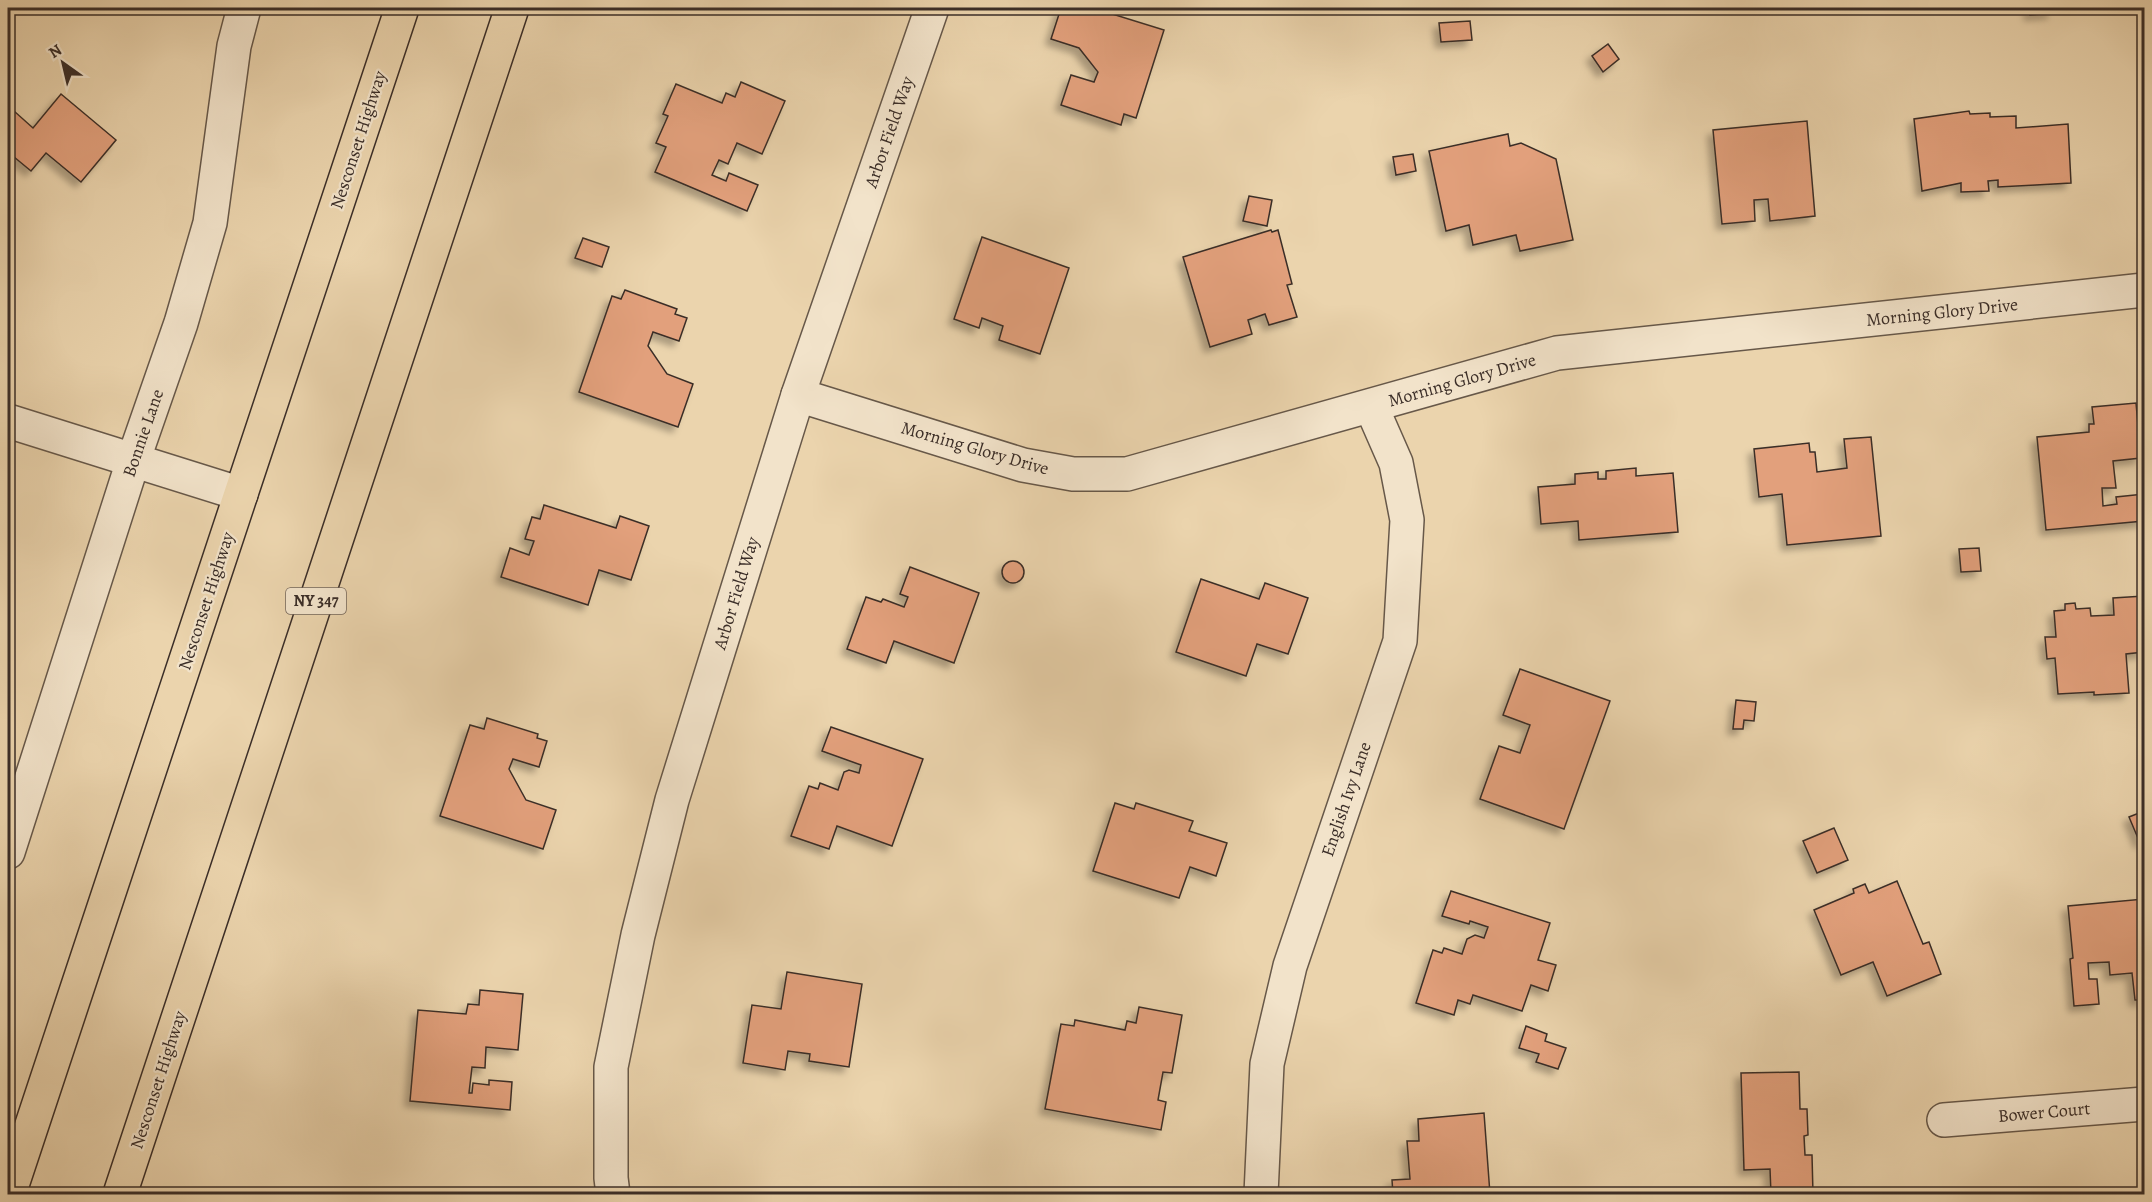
<svg xmlns="http://www.w3.org/2000/svg" width="2152" height="1202" font-family="Alegreya,serif">
<defs>
<filter id="shadow"><feDropShadow dx="-5.5" dy="5.5" stdDeviation="3" flood-color="#0004"/></filter>
</defs>
<rect width="100%" height="100%" fill="#ebd4ad"/>
<filter id="stains"><feTurbulence type="fractalNoise" baseFrequency=".00333" numOctaves="4"/><feColorMatrix values="0 0 0 0 .2 0 0 0 0 .09 0 0 0 0 .02 0 0 0 .5 -.17"/></filter>
<radialGradient id="worn" r=".72"><stop offset=".6" stop-color="#630" stop-opacity="0"/><stop offset="1" stop-color="#630" stop-opacity=".3"/></radialGradient>
<!-- building -->
<g fill="#e2a07b" stroke="#3b2e28" stroke-width="1.5" filter="url(#shadow)">
<path d="M 1061,8 L 1093,8 L 1164,30 L 1136,118 L 1124,114 L 1121,125 L 1061,105 L 1071,75 L 1094,82 L 1098,72 L 1079,48 L 1051,39 Z"/>
<path d="M 2029,8 L 2052,8 L 2053,13 L 2030,15 Z"/>
<path d="M 1470,21 L 1472,40 L 1441,42 L 1439,23 Z"/>
<path d="M 1608,44 L 1619,59 L 1603,72 L 1592,56 Z"/>
<path d="M 741,82 L 785,101 L 762,154 L 737,143 L 728,164 L 719,160 L 712,175 L 726,181 L 729,173 L 758,185 L 747,211 L 655,172 L 666,147 L 656,143 L 668,116 L 663,114 L 676,84 L 722,103 L 726,93 L 735,97 Z"/>
<path d="M 61,94 L 116,140 L 81,182 L 46,153 L 31,171 L 8,152 L 8,119 L 14,111 L 33,128 Z"/>
<path d="M 1969,111 L 1970,114 L 1990,113 L 1990,117 L 2016,116 L 2016,128 L 2068,124 L 2071,183 L 1998,187 L 1998,180 L 1988,181 L 1989,191 L 1961,192 L 1961,183 L 1922,191 L 1914,119 Z"/>
<path d="M 1807,121 L 1815,216 L 1770,221 L 1768,199 L 1754,200 L 1755,221 L 1722,224 L 1713,130 Z"/>
<path d="M 1508,134 L 1510,146 L 1521,143 L 1556,159 L 1573,240 L 1520,251 L 1516,235 L 1473,245 L 1469,225 L 1446,231 L 1429,151 Z"/>
<path d="M 1413,154 L 1416,171 L 1396,175 L 1393,157 Z"/>
<path d="M 1249,196 L 1272,200 L 1267,226 L 1243,221 Z"/>
<path d="M 1271,230 L 1272,232 L 1278,230 L 1292,284 L 1287,285 L 1297,317 L 1269,325 L 1265,314 L 1248,320 L 1252,334 L 1210,347 L 1183,257 Z"/>
<path d="M 982,237 L 1069,268 L 1040,354 L 999,340 L 1003,326 L 982,318 L 979,328 L 954,319 Z"/>
<path d="M 583,238 L 609,247 L 602,267 L 575,258 Z"/>
<path d="M 625,290 L 677,309 L 675,314 L 687,318 L 679,341 L 653,332 L 648,346 L 667,374 L 693,384 L 678,427 L 579,392 L 612,296 L 621,299 Z"/>
<path d="M 2136,403 L 2141,458 L 2113,461 L 2116,488 L 2102,488 L 2103,506 L 2117,504 L 2116,497 L 2144,494 L 2144,521 L 2046,530 L 2037,437 L 2089,432 L 2089,424 L 2094,424 L 2092,407 Z"/>
<path d="M 1871,437 L 1881,536 L 1787,545 L 1782,494 L 1759,497 L 1754,449 L 1809,443 L 1810,452 L 1815,452 L 1817,472 L 1847,468 L 1844,439 Z"/>
<path d="M 1636,468 L 1636,476 L 1673,473 L 1678,532 L 1579,540 L 1578,521 L 1541,524 L 1538,487 L 1575,484 L 1575,474 L 1598,472 L 1598,479 L 1606,479 L 1606,471 Z"/>
<path d="M 544,505 L 616,528 L 620,516 L 649,526 L 631,580 L 599,570 L 588,605 L 501,577 L 510,548 L 529,555 L 534,541 L 525,539 L 532,517 L 540,519 Z"/>
<path d="M 1979,548 L 1981,571 L 1961,572 L 1959,549 Z"/>
<circle cx="1013" cy="572" r="11"/>
<path d="M 910,567 L 979,593 L 954,663 L 894,641 L 886,663 L 847,649 L 866,597 L 881,602 L 883,599 L 904,607 L 908,597 L 900,594 Z"/>
<path d="M 1201,579 L 1259,599 L 1265,583 L 1308,598 L 1288,654 L 1257,644 L 1246,676 L 1176,652 Z"/>
<path d="M 2144,596 L 2144,652 L 2126,654 L 2129,693 L 2094,695 L 2094,692 L 2058,694 L 2055,658 L 2047,659 L 2045,637 L 2056,637 L 2054,611 L 2065,610 L 2065,604 L 2075,603 L 2076,609 L 2090,608 L 2091,616 L 2114,615 L 2113,598 Z"/>
<path d="M 1520,669 L 1610,701 L 1564,829 L 1480,799 L 1499,746 L 1520,753 L 1530,725 L 1503,715 Z"/>
<path d="M 1736,700 L 1756,702 L 1754,721 L 1744,720 L 1743,729 L 1733,729 Z"/>
<path d="M 487,718 L 538,734 L 537,738 L 547,741 L 539,767 L 513,759 L 509,769 L 526,800 L 556,810 L 543,849 L 440,816 L 470,725 L 484,729 Z"/>
<path d="M 831,727 L 923,759 L 892,846 L 837,826 L 829,849 L 791,836 L 809,786 L 818,789 L 820,783 L 838,790 L 844,772 L 849,770 L 859,773 L 861,765 L 822,751 Z"/>
<path d="M 1115,803 L 1134,809 L 1136,803 L 1193,821 L 1189,831 L 1227,843 L 1216,876 L 1190,867 L 1179,898 L 1093,871 Z"/>
<path d="M 2144,811 L 2144,841 L 2140,843 L 2129,817 Z"/>
<path d="M 1834,828 L 1848,860 L 1817,873 L 1803,841 Z"/>
<path d="M 1897,881 L 1923,944 L 1929,942 L 1941,974 L 1887,996 L 1873,962 L 1841,975 L 1814,910 L 1854,893 L 1853,889 L 1865,884 L 1869,893 Z"/>
<path d="M 1451,891 L 1550,923 L 1538,960 L 1556,965 L 1548,991 L 1531,985 L 1522,1011 L 1473,995 L 1470,1004 L 1458,1000 L 1454,1015 L 1416,1003 L 1433,950 L 1442,953 L 1444,948 L 1462,954 L 1467,939 L 1475,935 L 1484,938 L 1488,927 L 1470,921 L 1469,924 L 1442,916 Z"/>
<path d="M 2144,899 L 2144,1000 L 2135,1000 L 2132,973 L 2110,975 L 2109,962 L 2088,963 L 2089,979 L 2097,979 L 2099,1004 L 2074,1006 L 2070,959 L 2073,958 L 2068,906 Z"/>
<path d="M 787,972 L 862,984 L 849,1067 L 809,1061 L 810,1054 L 788,1051 L 785,1070 L 743,1063 L 752,1005 L 781,1009 Z"/>
<path d="M 480,990 L 523,994 L 518,1050 L 486,1047 L 485,1068 L 472,1067 L 469,1093 L 472,1093 L 473,1083 L 489,1085 L 489,1080 L 512,1082 L 510,1110 L 410,1101 L 418,1010 L 466,1014 L 468,1004 L 479,1005 Z"/>
<path d="M 1139,1007 L 1182,1015 L 1172,1073 L 1163,1072 L 1158,1100 L 1166,1102 L 1161,1130 L 1045,1109 L 1061,1024 L 1074,1026 L 1075,1020 L 1125,1030 L 1127,1021 L 1136,1023 Z"/>
<path d="M 1526,1026 L 1547,1034 L 1545,1041 L 1566,1048 L 1558,1069 L 1536,1062 L 1539,1054 L 1519,1048 Z"/>
<path d="M 1799,1072 L 1800,1109 L 1807,1109 L 1808,1135 L 1804,1136 L 1805,1155 L 1812,1155 L 1813,1194 L 1771,1194 L 1770,1169 L 1744,1170 L 1741,1073 Z"/>
<path d="M 1484,1113 L 1490,1194 L 1393,1194 L 1392,1180 L 1410,1179 L 1407,1141 L 1419,1141 L 1418,1119 Z"/>
</g>
<g fill="none" stroke-linecap="round" stroke-linejoin="round">
<!-- street casing -->
<g stroke="#675849" stroke-width="36">
<g id="street">
<path d="M 798,395 L 1023,465 L 1073,474 L 1127,474 L 1557,353 L 2144,290"/>
<path d="M 8,421 L 241,494"/>
<path d="M 8,852 L 133,461 L 181,323 L 210,223 L 234,46 L 244,8"/>
<path d="M 1944,1120 L 2144,1104"/>
<path d="M 613,1194 L 611,1178 L 611,1067 L 638,935 L 672,800 L 798,395 L 932,8"/>
<path d="M 1261,1194 L 1267,1064 L 1290,966 L 1400,641 L 1407,520 L 1396,463 L 1371,406"/>
</g>
</g>
<!-- highway casing -->
<g stroke="#3b2e28" stroke-width="36">
<g id="highway">
<path d="M 9,1194 L 402,8"/>
<path d="M 120,1194 L 512,8"/>
</g>
</g>
<!-- street -->
<use href="#street" stroke="#f2e3ca" stroke-width="33"/>
<!-- highway -->
<use href="#highway" stroke="#ebd4ad" stroke-width="33"/>
</g>
<g text-anchor="middle" dominant-baseline="central" stroke-width="4.5" stroke-linejoin="round" paint-order="stroke">
<!-- shield labels -->
<rect fill="#f2e3ca" stroke="#726459" stroke-width="1.5" x="286" y="588" width="60" height="26" rx="4.5"/>
<g font-size="16" font-weight="bold" fill="#3b2e28">
<text x="316" y="601">NY 347</text>
</g>
<!-- street labels -->
<g font-size="18" fill="#3b2e28" stroke="#f2e3ca">
<text transform="translate(889 132) rotate(-71)">Arbor Field Way</text>
<text transform="translate(358 140) rotate(-72)">Nesconset Highway</text>
<text transform="translate(1942 312) rotate(-6)">Morning Glory Drive</text>
<text transform="translate(1462 380) rotate(-16)">Morning Glory Drive</text>
<text transform="translate(143 433) rotate(-71)">Bonnie Lane</text>
<text transform="translate(975 448) rotate(16)">Morning Glory Drive</text>
<text transform="translate(736 593) rotate(-73)">Arbor Field Way</text>
<text transform="translate(206 601) rotate(-72)">Nesconset Highway</text>
<text transform="translate(1346 799) rotate(-71)">English Ivy Lane</text>
<text transform="translate(158 1080) rotate(-72)">Nesconset Highway</text>
<text transform="translate(2044 1112) rotate(-5)">Bower Court</text>
</g>
</g>
<!-- margin -->
<rect width="2152" height="1202" fill="none" stroke="#ebd4ad" stroke-width="30"/>
<rect x="9" y="9" width="2134" height="1184" fill="none" stroke="#3b2e28" stroke-width="3"/>
<rect x="15" y="15" width="2122" height="1172" fill="none" stroke="#3b2e28" stroke-width="1.5"/>
<!-- north arrow -->
<g transform="translate(63 63) rotate(326)" stroke="#f2e3ca" stroke-width="4.5" paint-order="stroke">
<path d="M0-4.5L10 22L0 15L-10 22Z" fill="#3b2e28"/>
<text y="-9" font-size="16" font-weight="bold" text-anchor="middle" fill="#3b2e28">N</text>
</g>
<rect width="100%" height="100%" filter="url(#stains)"/>
<rect width="100%" height="100%" fill="url(#worn)"/>
</svg>
